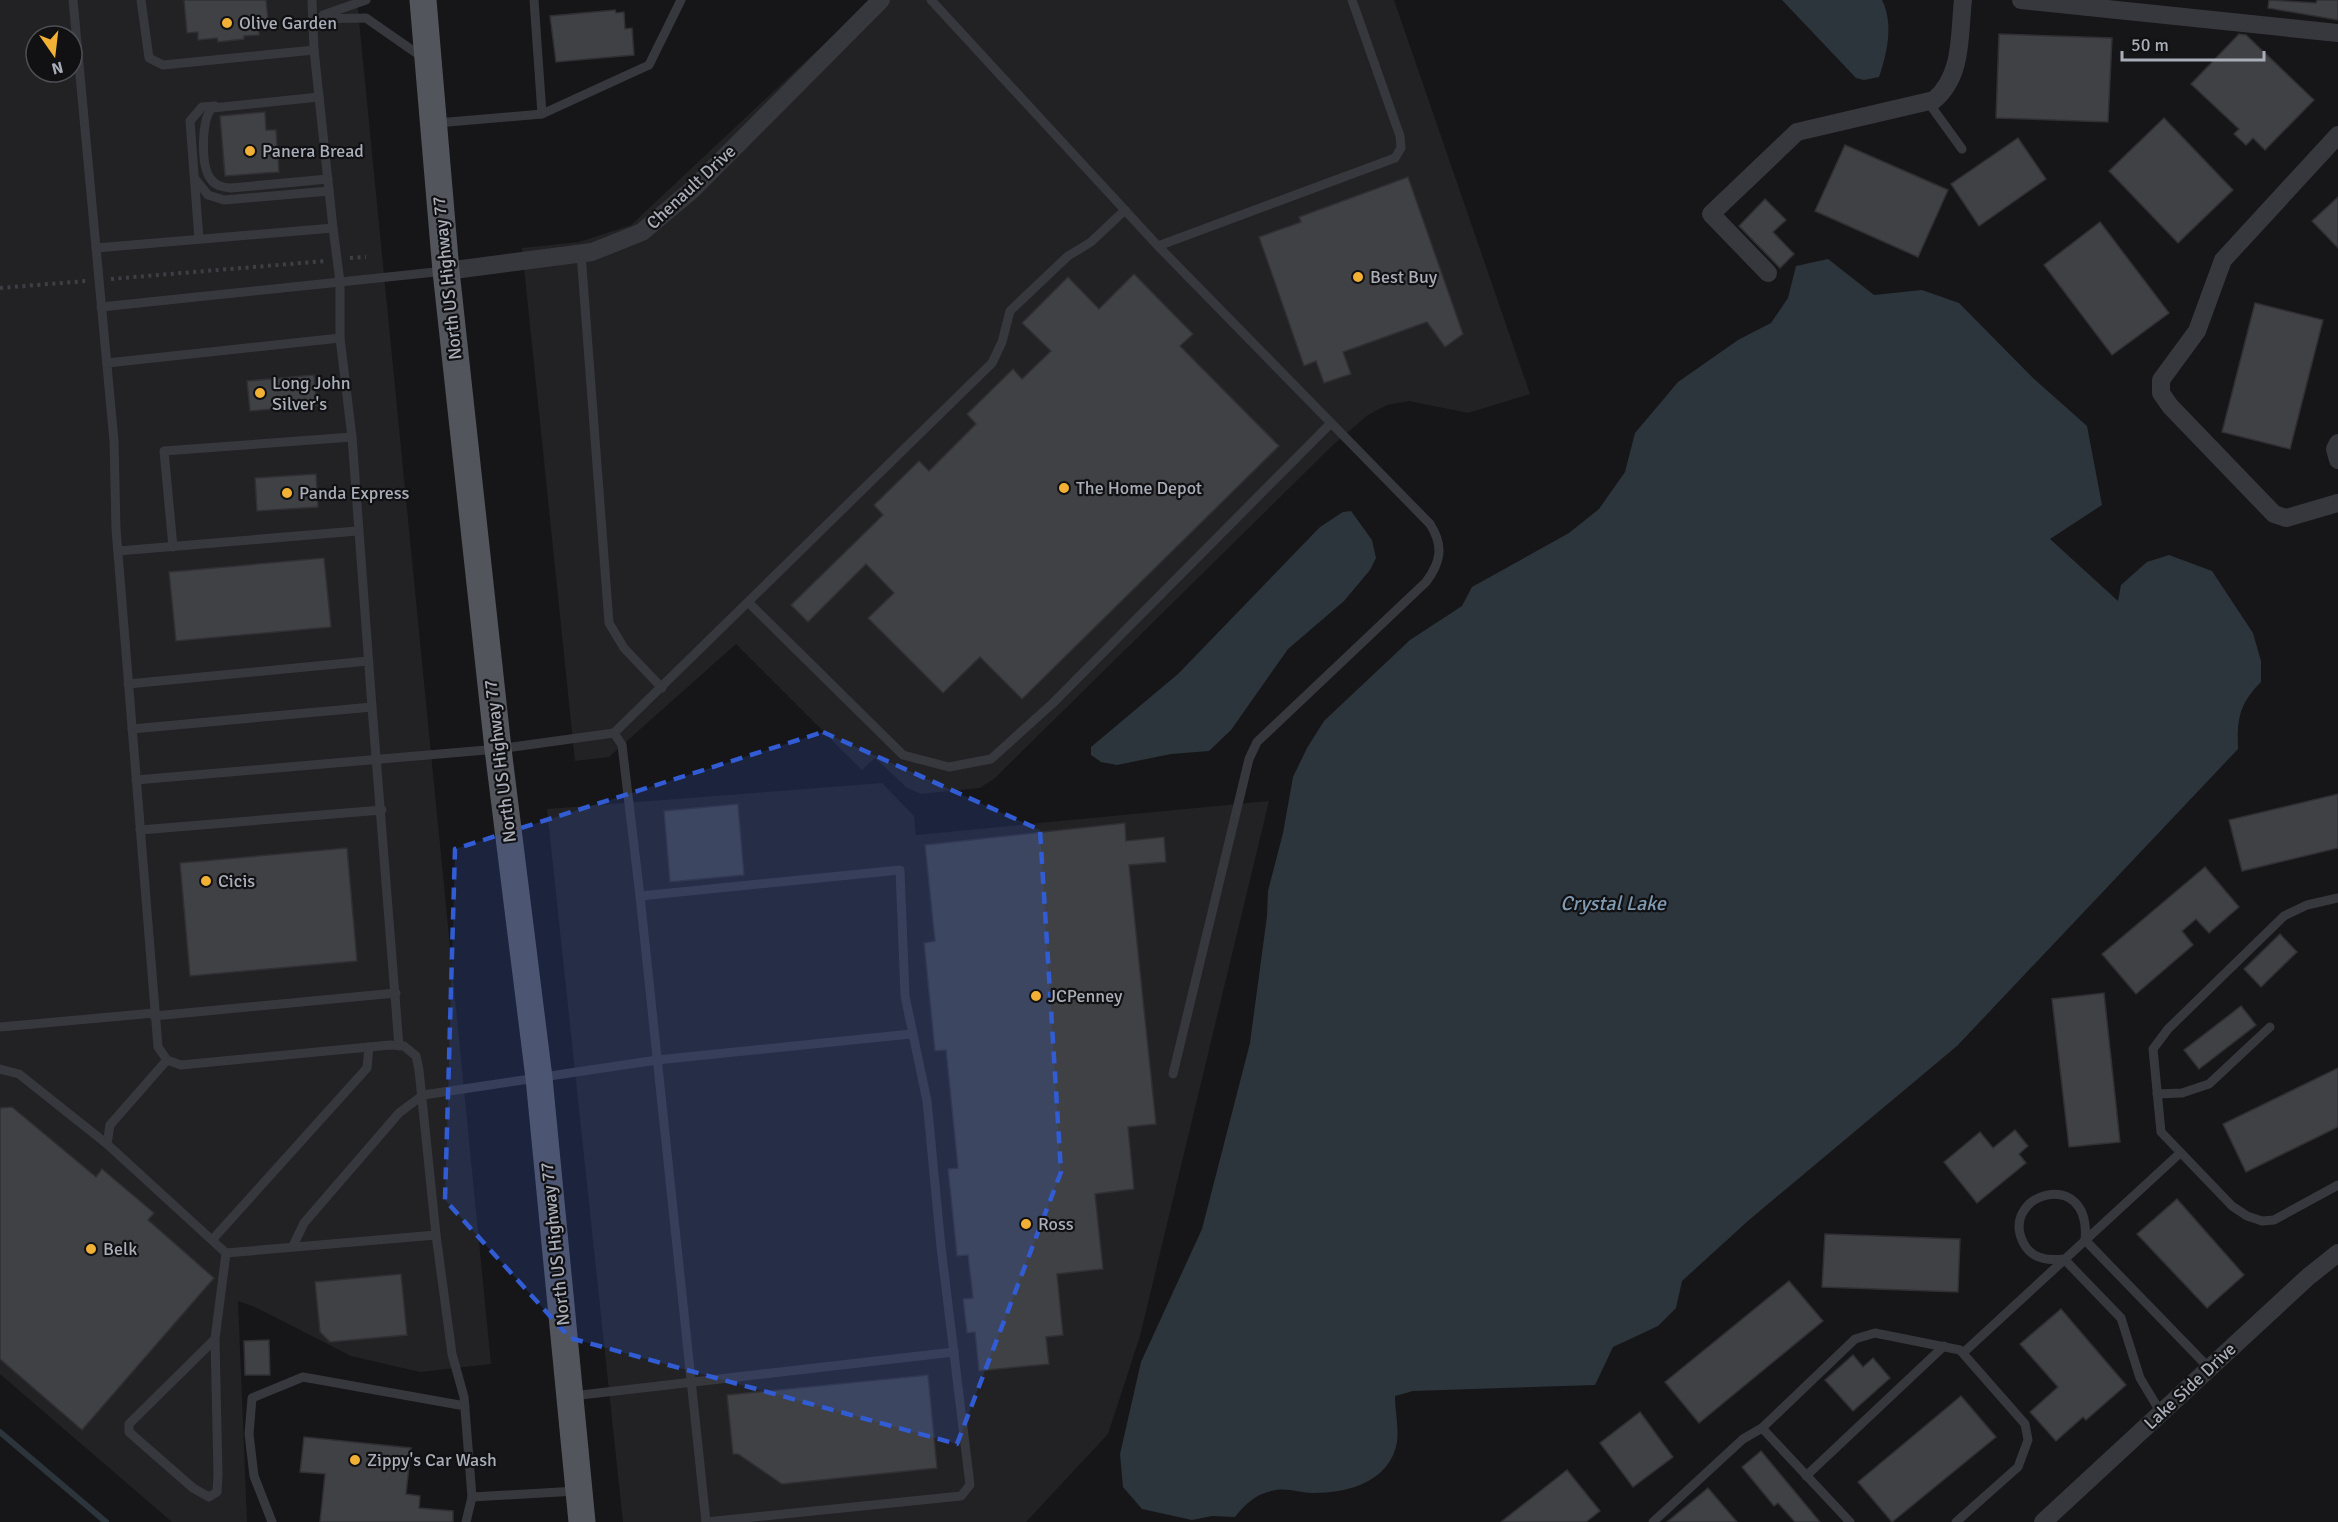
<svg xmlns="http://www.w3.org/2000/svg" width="2338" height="1522" font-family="Signika,sans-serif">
<rect width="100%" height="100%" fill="#161618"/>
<!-- built -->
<g fill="#222225" fill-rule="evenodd">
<path d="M 0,0 L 357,0 L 491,1364 L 420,1372 L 351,1356 L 255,1307 L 238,1301 L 247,1522 L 172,1522 L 0,1374 ZM 36,36 L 72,36 L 72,72 L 36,72 Z"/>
<path d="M 871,0 L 1394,0 L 1530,394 L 1468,413 L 1409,401 L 1387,405 L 1368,415 L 1333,445 L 995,778 L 980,788 L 921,794 L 907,788 L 875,758 L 862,770 L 736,644 L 609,757 L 575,761 L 522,248 L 579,242 L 631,225 Z"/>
<path d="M 882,783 L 914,816 L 916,835 L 1269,801 L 1140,1336 L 1108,1434 L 1026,1522 L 623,1522 L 547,809 Z"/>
</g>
<!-- water -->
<g fill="#2c353c">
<path d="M 1782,0 L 1882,0 C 1894,24 1887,53 1879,77 L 1864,80 L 1856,78 Z"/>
<path d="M 1828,259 L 1874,295 L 1922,290 L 1959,303 L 2033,378 L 2087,426 L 2102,505 L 2050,539 L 2118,601 L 2121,585 L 2147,562 L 2169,555 L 2212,571 L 2253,633 L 2261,661 L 2261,682 C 2239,704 2237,719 2238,749 L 1957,1046 L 1749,1220 L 1682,1281 L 1676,1308 L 1658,1326 L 1613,1347 L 1595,1385 L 1413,1391 L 1395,1396 C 1395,1410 1399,1429 1397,1442 C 1390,1482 1348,1493 1313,1493 C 1301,1493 1288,1488 1276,1490 C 1257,1493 1246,1503 1235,1517 L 1212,1516 L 1192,1520 L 1142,1509 L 1123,1487 L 1120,1454 L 1141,1362 L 1202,1229 L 1250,1043 L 1267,916 L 1268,891 L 1283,833 L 1293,777 L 1307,748 L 1324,721 L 1410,640 L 1462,606 L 1472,587 L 1569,533 L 1599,509 L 1625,472 L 1635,433 L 1678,382 L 1738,340 L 1771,323 L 1788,298 L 1796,266 Z"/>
<path d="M 1351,511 L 1372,540 L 1376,558 L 1370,570 L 1344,601 L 1288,649 L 1231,730 L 1209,751 L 1171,754 L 1117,765 L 1101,762 L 1091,755 L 1091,747 L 1178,674 L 1320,527 L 1343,512 Z"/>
</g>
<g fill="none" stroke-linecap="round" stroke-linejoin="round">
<!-- stream -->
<path stroke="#2c353c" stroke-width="6" d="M 0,1432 L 106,1522"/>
</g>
<!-- building -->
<g fill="#404145" stroke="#303034" stroke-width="1.5">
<path d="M 184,0 L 266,0 L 269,29 L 259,30 L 259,35 L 244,36 L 244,39 L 218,42 L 217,38 L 198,40 L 198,32 L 187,33 Z"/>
<path d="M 2269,0 L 2316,3 L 2317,0 L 2338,0 L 2338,20 L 2268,8 Z"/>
<path d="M 615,10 L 616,13 L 624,12 L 625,29 L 632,28 L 634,55 L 556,62 L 550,16 Z"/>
<path d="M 1999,34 L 2112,38 L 2108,122 L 1996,118 Z"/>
<path d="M 2239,34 L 2246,35 L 2314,100 L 2265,150 L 2253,138 L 2246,145 L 2234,134 L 2239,129 L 2191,84 Z"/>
<path d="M 265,112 L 266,130 L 276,130 L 279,172 L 225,176 L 220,116 Z"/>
<path d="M 2164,118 L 2233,190 L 2178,243 L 2109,171 Z"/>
<path d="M 2018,138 L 2046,179 L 1979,226 L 1951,184 Z"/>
<path d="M 1845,145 L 1948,190 L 1918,257 L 1815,211 Z"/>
<path d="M 1408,177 L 1463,334 L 1445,347 L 1427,322 L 1343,352 L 1351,374 L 1324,383 L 1316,361 L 1304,366 L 1259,237 L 1301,222 L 1299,217 Z"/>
<path d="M 2338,197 L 2338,248 L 2312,221 Z"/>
<path d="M 1765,199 L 1786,220 L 1773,232 L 1794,254 L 1780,268 L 1739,226 Z"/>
<path d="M 2100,222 L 2169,313 L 2112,355 L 2044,265 Z"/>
<path d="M 1134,274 L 1193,334 L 1180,346 L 1279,446 L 1022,699 L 980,657 L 943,693 L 868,618 L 894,593 L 866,564 L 808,622 L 791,605 L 883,515 L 874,505 L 919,461 L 929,471 L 976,424 L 967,414 L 1013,369 L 1022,379 L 1051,351 L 1022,323 L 1068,277 L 1099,309 Z"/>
<path d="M 2255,303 L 2323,320 L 2290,449 L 2222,432 Z"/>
<path d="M 314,375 L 317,405 L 250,411 L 247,381 Z"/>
<path d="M 316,474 L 318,507 L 257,511 L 255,478 Z"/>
<path d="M 324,558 L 331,627 L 176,641 L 169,572 Z"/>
<path d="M 2338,794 L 2338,848 L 2242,871 L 2229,820 Z"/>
<path d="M 738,804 L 744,875 L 670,882 L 664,811 Z"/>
<path d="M 1125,823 L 1126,841 L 1164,837 L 1166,862 L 1129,865 L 1156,1124 L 1128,1127 L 1134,1189 L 1095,1194 L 1103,1269 L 1057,1274 L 1063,1335 L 1046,1337 L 1049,1364 L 979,1371 L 975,1332 L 967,1333 L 963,1299 L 973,1298 L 968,1255 L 957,1256 L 948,1169 L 958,1168 L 946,1050 L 935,1051 L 924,943 L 935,941 L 925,845 Z"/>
<path d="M 347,848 L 357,961 L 190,976 L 180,863 Z"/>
<path d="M 2205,867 L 2239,907 L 2209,933 L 2196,919 L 2182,931 L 2193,945 L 2136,994 L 2102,954 Z"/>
<path d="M 2280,934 L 2297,952 L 2261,987 L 2244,969 Z"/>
<path d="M 2104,993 L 2120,1142 L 2069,1147 L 2052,999 Z"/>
<path d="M 2241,1006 L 2256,1025 L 2199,1069 L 2184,1050 Z"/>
<path d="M 2338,1068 L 2338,1127 L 2246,1172 L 2223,1124 Z"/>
<path d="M 12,1107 L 96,1177 L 102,1169 L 154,1213 L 148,1220 L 214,1278 L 82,1430 L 0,1359 L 0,1108 Z"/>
<path d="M 2015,1130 L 2028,1146 L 2019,1154 L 2026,1163 L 1977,1203 L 1944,1162 L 1980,1132 L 1993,1148 Z"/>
<path d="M 2177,1199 L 2244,1275 L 2207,1308 L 2137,1234 Z"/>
<path d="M 1825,1234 L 1960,1239 L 1958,1292 L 1822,1287 Z"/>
<path d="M 401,1274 L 407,1335 L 330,1342 L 320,1332 L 315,1282 Z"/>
<path d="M 1789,1281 L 1823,1321 L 1699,1423 L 1665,1382 Z"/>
<path d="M 2061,1309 L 2126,1385 L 2086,1420 L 2083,1417 L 2056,1441 L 2030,1412 L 2058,1387 L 2020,1344 Z"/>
<path d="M 269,1340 L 270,1375 L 245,1375 L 244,1341 Z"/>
<path d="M 1853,1355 L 1863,1367 L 1873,1358 L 1890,1378 L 1853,1411 L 1825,1380 Z"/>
<path d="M 928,1375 L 937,1468 L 782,1484 L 738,1454 L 733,1454 L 727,1395 Z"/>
<path d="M 1961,1396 L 1996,1437 L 1892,1522 L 1858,1482 Z"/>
<path d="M 1640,1412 L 1673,1457 L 1633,1487 L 1600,1443 Z"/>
<path d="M 304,1437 L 411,1448 L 406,1494 L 420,1496 L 419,1508 L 453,1511 L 453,1522 L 320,1522 L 325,1474 L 300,1472 Z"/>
<path d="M 1761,1451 L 1820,1522 L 1795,1522 L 1778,1503 L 1774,1506 L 1742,1467 Z"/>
<path d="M 1567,1470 L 1600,1511 L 1586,1522 L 1501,1522 Z"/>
<path d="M 1708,1488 L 1737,1522 L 1667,1522 Z"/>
</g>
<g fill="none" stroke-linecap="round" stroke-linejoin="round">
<!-- path -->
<g stroke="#3d3f44" stroke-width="4" stroke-dasharray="3 4.5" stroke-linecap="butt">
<path d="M 350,258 L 366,257"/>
<path d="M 111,279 L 325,261"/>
<path d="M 0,288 L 86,281"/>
</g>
<!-- lane -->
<g stroke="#37383d" stroke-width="9">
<path d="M 73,0 L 114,441 L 116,529 L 158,1047 L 167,1060 L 181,1065 L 390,1045 L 404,1046 L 416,1056 L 419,1070 L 436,1235 L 452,1354 L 464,1397 L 472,1497 L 577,1491"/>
<path d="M 141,0 L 149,58 L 163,65 L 314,50"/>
<path d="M 534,0 L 542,114"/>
<path d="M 931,0 L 1158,246 L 1430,524 C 1444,546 1441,562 1426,582 L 1257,742 L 1249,759 L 1173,1074"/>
<path d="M 323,15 L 366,0"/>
<path d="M 314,19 L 366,18 L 422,57"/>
<path d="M 319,97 L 212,108 C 201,120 201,165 210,178 C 215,186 222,187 231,188 L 328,179"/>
<path d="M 1928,102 L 1962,149"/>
<path d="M 437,123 L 542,114 L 649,65 L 681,0"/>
<path d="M 196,180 L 208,195 L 224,200 L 329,191"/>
<path d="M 199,239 L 190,121 L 202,107 L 215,106"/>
<path d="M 1158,246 L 1395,158 L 1401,148 L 1400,136 L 1352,0"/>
<path d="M 96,248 L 333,228 L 314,50 L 312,0"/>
<path d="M 581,254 L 609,623 L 624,648 L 662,688"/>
<path d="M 101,307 L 445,271"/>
<path d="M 107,363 L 340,338"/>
<path d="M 173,547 L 164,451 L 352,437"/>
<path d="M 118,551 L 357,531"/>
<path d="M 749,603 L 903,755 L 949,767 L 991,759 L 1053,703 L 1331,423"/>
<path d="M 128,684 L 368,661"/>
<path d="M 372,707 L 399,1046"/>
<path d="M 132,729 L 372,707 L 352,437 L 340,338 L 340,282 L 333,228"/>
<path d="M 614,733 L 622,745 L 640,896 L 900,870 L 905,996 L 927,1101 L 941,1247 L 970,1485 L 961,1496 L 706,1522"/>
<path d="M 136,780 L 498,749 L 614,733 L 992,363 L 1002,342 L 1010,311 L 1068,256 L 1091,242 L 1125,210"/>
<path d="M 140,830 L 382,810"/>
<path d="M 640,896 L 706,1522"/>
<path d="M 2338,898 L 2307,905 L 2284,916 L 2168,1029 L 2153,1049 L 2161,1132 L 2232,1206 L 2247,1216 L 2262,1221 L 2274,1220 L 2338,1185"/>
<path d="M 154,1016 L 396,993"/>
<path d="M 0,1027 L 154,1013"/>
<path d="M 167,1060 L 110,1125 L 107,1144 L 226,1253 L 436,1235"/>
<path d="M 0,1069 L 19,1074 L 107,1144"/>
<path d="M 2157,1094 L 2182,1093 L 2209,1084 L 2270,1027"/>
<path d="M 212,1240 L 367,1068 L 369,1047"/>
<path d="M 293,1246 L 304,1223 L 399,1113 L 423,1095 L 657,1060 L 911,1034"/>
<path d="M 215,1339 L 129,1424 L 129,1432 L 193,1488 L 209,1497 L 217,1492 L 218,1475 L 215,1339 L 226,1253"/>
<path d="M 1963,1353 L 2179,1154"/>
<path d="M 572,1396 L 954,1352"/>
<path d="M 2161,1413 L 2140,1378 L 2121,1318 L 2064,1259 C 2048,1261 2032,1259 2024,1244 C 1997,1194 2092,1165 2085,1240 L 2209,1368"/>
<path d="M 1762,1428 L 1855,1339 L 1875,1333 L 1960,1350 L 2025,1424 L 2028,1440 L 2018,1467 L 1956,1522"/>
<path d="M 1806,1476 L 1944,1346"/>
<path d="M 272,1522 L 254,1476 L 249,1434 L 252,1398 L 303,1377 L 465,1406"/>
<path d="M 466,1522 L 472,1497"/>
<path d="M 1653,1522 L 1743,1439 L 1762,1428 L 1850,1522"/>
</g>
<!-- street -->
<g stroke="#37383d" stroke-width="18">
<path d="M 2021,0 L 2338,33"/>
<path d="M 2338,135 L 2223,260 L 2197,331 L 2161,380 L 2161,393 L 2170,406 L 2274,514 L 2286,518 L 2338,503"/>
<path d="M 446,271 L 592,252 L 642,232 L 693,189 L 881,0"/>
<path d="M 1768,273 L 1711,214 L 1797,132 L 1934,100 C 1963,76 1959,35 1963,0"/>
<path d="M 2338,443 L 2335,449 L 2338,460"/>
<path d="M 2043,1522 L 2308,1277 L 2338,1253"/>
</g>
<!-- primary -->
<path stroke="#53555c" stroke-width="27" d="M 423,0 L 446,271 L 498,749 L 539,1078 L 582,1522"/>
</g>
<!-- marked area -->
<path fill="#325cd3" fill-opacity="0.2" stroke="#325cd3" stroke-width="4.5" stroke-dasharray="12 8" stroke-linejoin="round" d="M 823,732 L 1040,830 L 1061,1172 L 957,1444 L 570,1338 L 445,1200 L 455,849 Z"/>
<!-- markers -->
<g fill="#f2b134" stroke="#111113" stroke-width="2">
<circle cx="227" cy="23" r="6"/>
<circle cx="250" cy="151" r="6"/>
<circle cx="1358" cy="277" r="6"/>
<circle cx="260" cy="393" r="6"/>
<circle cx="1064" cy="488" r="6"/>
<circle cx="287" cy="493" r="6"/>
<circle cx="206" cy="881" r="6"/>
<circle cx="1036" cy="996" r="6"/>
<circle cx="1026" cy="1224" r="6"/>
<circle cx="91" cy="1249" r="6"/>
<circle cx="355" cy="1460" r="6"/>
</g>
<g text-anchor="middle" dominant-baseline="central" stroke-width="4.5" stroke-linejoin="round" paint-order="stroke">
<!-- poi labels -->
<g font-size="18" fill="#a8adb8" stroke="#111113" text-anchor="start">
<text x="239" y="23">Olive Garden</text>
<text x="262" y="151">Panera Bread</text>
<text x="1370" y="277">Best Buy</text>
<text x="272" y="383">Long John<tspan x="272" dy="21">Silver's</tspan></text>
<text x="1076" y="488">The Home Depot</text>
<text x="299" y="493">Panda Express</text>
<text x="218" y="881">Cicis</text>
<text x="1048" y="996">JCPenney</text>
<text x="1038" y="1224">Ross</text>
<text x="103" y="1249">Belk</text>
<text x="367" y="1460">Zippy's Car Wash</text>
</g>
<!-- street labels -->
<g font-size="18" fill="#a8adb8" stroke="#111113">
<text transform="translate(691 187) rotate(-43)">Chenault Drive</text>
<text transform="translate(447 278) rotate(-96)">North US Highway 77</text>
<text transform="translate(500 761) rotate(-97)">North US Highway 77</text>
<text transform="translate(555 1244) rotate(-96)">North US Highway 77</text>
<text transform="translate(2190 1386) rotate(-43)">Lake Side Drive</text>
</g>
<!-- water labels -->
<g font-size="20" font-style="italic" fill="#7f9bb3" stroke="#111113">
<text x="1613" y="903">Crystal Lake</text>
</g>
</g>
<!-- north arrow -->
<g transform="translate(54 54) rotate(166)"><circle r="28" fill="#111113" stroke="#4d4f55" stroke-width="1.5"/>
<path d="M0-4.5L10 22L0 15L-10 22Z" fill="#f2b134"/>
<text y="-9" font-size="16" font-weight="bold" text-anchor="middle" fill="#a8adb8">N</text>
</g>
<!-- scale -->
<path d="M2122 51v9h142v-9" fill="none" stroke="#a8adb8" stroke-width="3"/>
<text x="2131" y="51" font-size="18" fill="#a8adb8" stroke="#111113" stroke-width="4.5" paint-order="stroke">50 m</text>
</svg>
